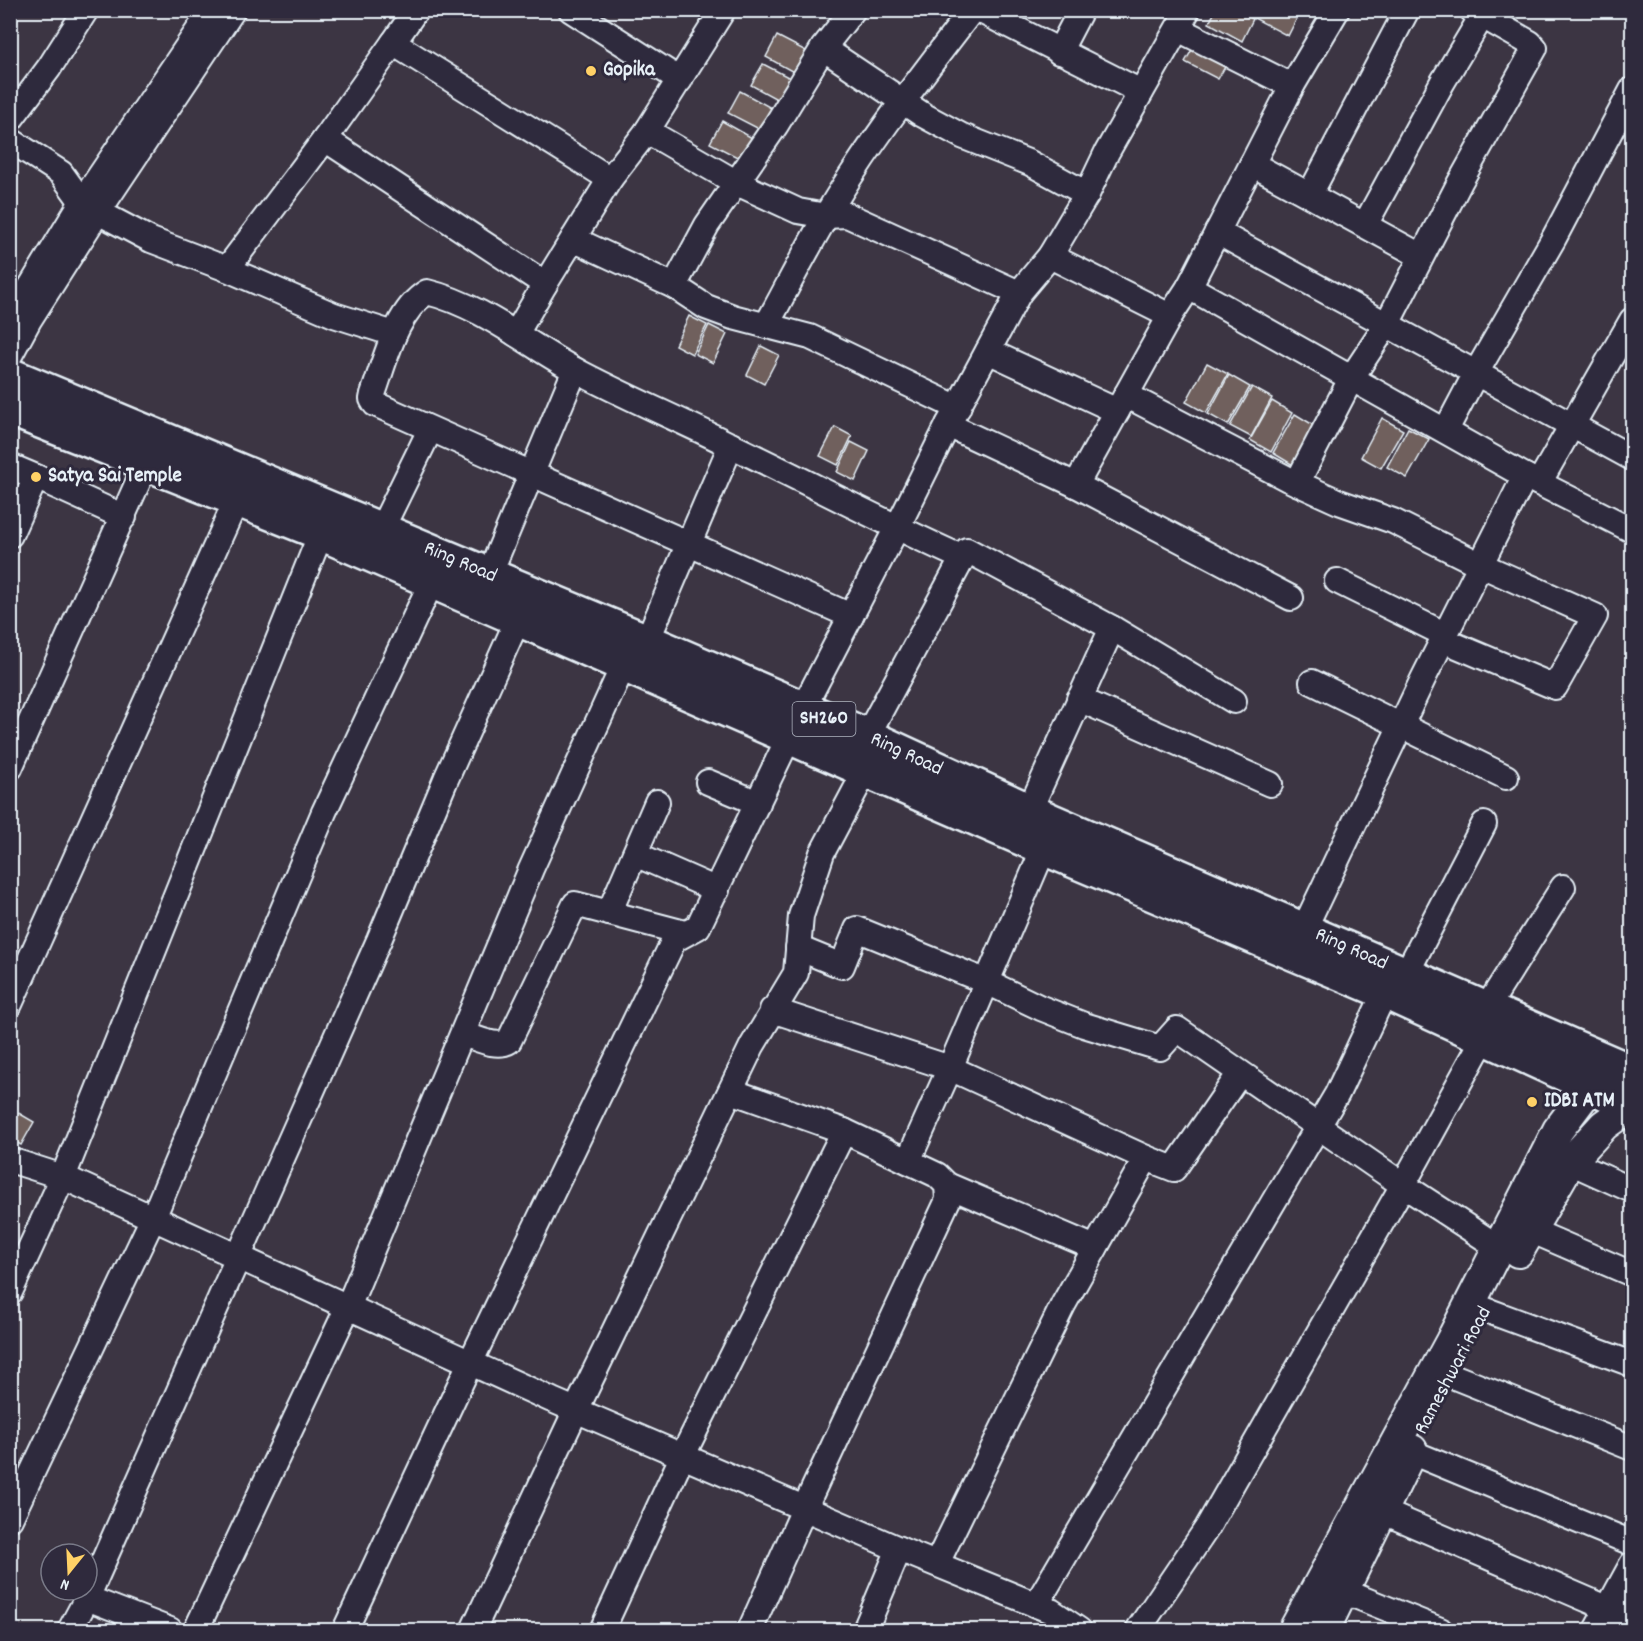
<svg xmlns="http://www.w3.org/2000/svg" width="1643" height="1641" font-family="Dekko,sans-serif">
<rect width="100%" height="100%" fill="#3c3543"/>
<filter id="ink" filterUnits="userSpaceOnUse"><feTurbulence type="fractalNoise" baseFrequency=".0167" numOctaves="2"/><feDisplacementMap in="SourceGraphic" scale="12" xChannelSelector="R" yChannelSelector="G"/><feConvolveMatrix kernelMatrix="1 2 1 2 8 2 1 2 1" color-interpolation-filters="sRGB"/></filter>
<g filter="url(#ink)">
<!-- building -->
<g fill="#6f615d" stroke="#e8f1f8" stroke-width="1.5">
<path d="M 1216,10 L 1237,10 L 1253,19 L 1242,41 L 1209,23 Z"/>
<path d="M 1259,10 L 1291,10 L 1299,14 L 1288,36 L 1254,18 Z"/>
<path d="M 777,36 L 810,53 L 799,75 L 766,57 Z"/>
<path d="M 1197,41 L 1230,58 L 1218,79 L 1185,62 Z"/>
<path d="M 763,64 L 796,81 L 784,103 L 751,85 Z"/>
<path d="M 740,91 L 773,109 L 761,130 L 728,113 Z"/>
<path d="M 722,121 L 754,139 L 743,160 L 710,143 Z"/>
<path d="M 689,316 L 707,325 L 692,354 L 675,345 Z"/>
<path d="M 709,325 L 727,334 L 713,363 L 695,354 Z"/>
<path d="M 761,346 L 779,355 L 764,384 L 747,375 Z"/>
<path d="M 1207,363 L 1228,374 L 1206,413 L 1186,402 Z"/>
<path d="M 1229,375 L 1250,387 L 1228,425 L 1208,414 Z"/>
<path d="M 1252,387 L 1272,398 L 1251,437 L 1230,426 Z"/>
<path d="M 1272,401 L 1292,413 L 1271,452 L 1250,440 Z"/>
<path d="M 1295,414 L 1315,426 L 1293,465 L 1273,453 Z"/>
<path d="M 1382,418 L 1403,430 L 1381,468 L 1361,457 Z"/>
<path d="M 835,427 L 852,436 L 838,465 L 820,456 Z"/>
<path d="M 1408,428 L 1429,439 L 1407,478 L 1387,467 Z"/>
<path d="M 851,442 L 869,451 L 855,481 L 837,472 Z"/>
<path d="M 10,1108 L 34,1122 L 21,1145 L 10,1139 Z"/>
</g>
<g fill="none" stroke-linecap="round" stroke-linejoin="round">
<!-- minor casing -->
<g stroke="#e8f1f8" stroke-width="28">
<g id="minor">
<path d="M 571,10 L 680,80"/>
<path d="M 979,10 L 1141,92"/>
<path d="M 1178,29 L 1292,86"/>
<path d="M 393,43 L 416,10"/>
<path d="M 823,48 L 923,115 L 962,136 L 1030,163 L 1087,194"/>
<path d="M 1059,52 L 1081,10"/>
<path d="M 10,120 L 49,68 L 86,10"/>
<path d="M 647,131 L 737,183 L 798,211 L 826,216 L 847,215 L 1019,293"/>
<path d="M 10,140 L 61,173 L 82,202 L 98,212 L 151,240 L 227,269 L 325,139"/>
<path d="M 1252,164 L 1421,256"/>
<path d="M 1310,194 L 1407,10"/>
<path d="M 1365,225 L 1442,83 L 1482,16"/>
<path d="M 1217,232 L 1632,458"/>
<path d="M 573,239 L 674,286 L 707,225 L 776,125 L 823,48 L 853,10"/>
<path d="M 1050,256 L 1170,316"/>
<path d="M 227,269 L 334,315 L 394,334"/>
<path d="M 545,284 L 325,139 L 393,43 L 610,179"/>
<path d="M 674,286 L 706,307 L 733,317 L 810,337 L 958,408"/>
<path d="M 1189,287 L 1525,476 L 1632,530"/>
<path d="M 14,314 L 82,202 L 212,10"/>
<path d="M 766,326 C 794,275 820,222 852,174 C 889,117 931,64 972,10"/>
<path d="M 516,334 L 545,284 L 610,179 L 647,131 L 723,10"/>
<path d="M 988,351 L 1117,411"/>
<path d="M 10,355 L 29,320 L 98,212 L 233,10"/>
<path d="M 1126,395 L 1288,479 L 1339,502 L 1393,521 L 1481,565 L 1595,616 L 1555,687 L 1443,640"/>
<path d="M 948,425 L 1076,485 L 1291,598"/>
<path d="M 1446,430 L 1476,373 L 1554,238 L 1632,90"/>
<path d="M 10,466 L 36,477"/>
<path d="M 1297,483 L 1352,377 L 1387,324 L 1460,182 L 1535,48 L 1530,43 L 1472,10"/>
<path d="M 1539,483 L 1632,320"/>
<path d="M 1076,485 L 1170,316 L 1189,287 L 1292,86 L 1337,10"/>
<path d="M 381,530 L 430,430"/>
<path d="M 10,535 L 36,477 L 124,517"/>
<path d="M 489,575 L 575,370"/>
<path d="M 1337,581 L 1446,635"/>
<path d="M 851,616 L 375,404 L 372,399 L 373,394 C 385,361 396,311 427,292 C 481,305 527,344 575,370 C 625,397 679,419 730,445 C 808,482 884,523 963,558"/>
<path d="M 1112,628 L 1234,701"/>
<path d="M 647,641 L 731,445"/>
<path d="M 1312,682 L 1506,777"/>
<path d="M 1079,699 L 1270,784"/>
<path d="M 802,710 L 904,514 L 948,425 L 1019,293 L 1050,256 L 1087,194 L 1107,152 L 1188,10"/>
<path d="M 867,736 L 967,550 L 1112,628 L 1029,811"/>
<path d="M 10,768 L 147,462"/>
<path d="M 708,782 L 758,803"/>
<path d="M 635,854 L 717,890"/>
<path d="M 609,913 L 657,802"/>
<path d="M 1304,929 L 1423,679 L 1525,476"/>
<path d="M 798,948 L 842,966 L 857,929 L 987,982 L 1041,1008 L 1084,1025 L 1160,1048 L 1177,1029 L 1403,1185 L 1498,1247"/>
<path d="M 1406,974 L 1484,824"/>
<path d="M 10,1004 L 237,499"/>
<path d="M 1486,1009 L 1563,887"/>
<path d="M 772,1010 L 950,1068 L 1044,848"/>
<path d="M 463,1034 C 477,1038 496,1049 509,1041 L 575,904 L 685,933"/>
<path d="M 731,1091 L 844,1131"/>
<path d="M 1146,1158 L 1174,1169 L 1240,1073"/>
<path d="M 10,1160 L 63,1177 L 552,1400 L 899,1549 L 1051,1611 L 1079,1630"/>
<path d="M 908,1161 L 950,1068 L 1146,1158 L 1063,1305 L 937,1563"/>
<path d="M 1570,1162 L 1632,1190"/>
<path d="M 947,1185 L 1095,1248"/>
<path d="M 1530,1230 L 1632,1274"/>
<path d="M 10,1292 L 63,1177 L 321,533"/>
<path d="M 1471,1302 L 1486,1310 L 1632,1364"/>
<path d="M 1450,1375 L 1632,1448"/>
<path d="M 1411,1452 L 1632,1543"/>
<path d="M 1365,1504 L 1607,1608 L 1632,1621"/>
<path d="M 10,1519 L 153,1218 L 324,812 L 432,581"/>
<path d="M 1343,1591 L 1440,1630"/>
<path d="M 87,1598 L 379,940 L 446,779 L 518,619"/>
<path d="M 1036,1605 L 1337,1094 L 1385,992"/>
<path d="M 70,1630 L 87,1598 L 170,1630"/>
<path d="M 196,1630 L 348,1307 L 531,869 L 624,664"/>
<path d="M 345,1630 L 470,1363 L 674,940 L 698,927 L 789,737"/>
<path d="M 473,1630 L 576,1410 L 752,1046 L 796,973 L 801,916 L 822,853 L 866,770"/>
<path d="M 602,1630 L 683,1455 L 844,1131 L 937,1175 L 947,1185 L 948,1200 L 805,1507 L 750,1630"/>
<path d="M 865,1630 L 899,1549"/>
<path d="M 1138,1630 L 1207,1528 L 1403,1185 L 1484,1038"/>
<path d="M 1596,1630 L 1632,1564"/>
</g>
</g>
<!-- major casing -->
<g stroke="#e8f1f8" stroke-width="34">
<g id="major">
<path d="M 1518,1252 L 1570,1162 L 1604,1125 L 1632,1105"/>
<path d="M 1294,1630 L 1451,1341 L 1558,1130 L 1591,1086 L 1612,1074"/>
<path d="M 1324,1630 L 1412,1450"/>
</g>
</g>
<!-- highway casing -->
<g stroke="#e8f1f8" stroke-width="38">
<g id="highway">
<path d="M 10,375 L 647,641 L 867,736 L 1054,822 L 1632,1072"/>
<path d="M 10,409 L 321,533 L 1044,848 L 1385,992 L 1632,1105"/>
</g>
</g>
<!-- minor -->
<use href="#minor" stroke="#2f2a3d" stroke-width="24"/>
<!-- major -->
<use href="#major" stroke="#2f2a3d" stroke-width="30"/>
<!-- highway -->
<use href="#highway" stroke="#2f2a3d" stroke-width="33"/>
</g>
</g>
<!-- markers -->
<g fill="#ffd166" stroke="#2f2a3d" stroke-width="2">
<circle cx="591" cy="71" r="6"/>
<circle cx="36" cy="477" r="6"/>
<circle cx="1532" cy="1102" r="6"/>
</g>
<g text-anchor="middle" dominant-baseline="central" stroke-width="6" stroke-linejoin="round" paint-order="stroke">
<!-- shield labels -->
<rect fill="#2f2a3d" stroke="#b0b5c0" stroke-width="1.5" x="792.5" y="702" width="63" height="34" rx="4.5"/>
<g font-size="20" font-weight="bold" fill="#e8f1f8">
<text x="824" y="719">SH260</text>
</g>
<!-- poi labels -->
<g font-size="21" font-weight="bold" fill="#e8f1f8" stroke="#2f2a3d" text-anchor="start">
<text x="603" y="71">Gopika</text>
<text x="48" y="477">Satya Sai Temple</text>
<text x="1544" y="1102">IDBI ATM</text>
</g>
<!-- street labels -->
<g font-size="21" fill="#e8f1f8" stroke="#2f2a3d">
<text transform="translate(460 563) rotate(23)">Ring Road</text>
<text transform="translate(906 755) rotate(25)">Ring Road</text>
<text transform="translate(1351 950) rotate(24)">Ring Road</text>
<text transform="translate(1454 1371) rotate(-62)">Rameshwari Road</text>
</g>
</g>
<!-- margin -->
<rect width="1643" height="1641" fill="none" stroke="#2f2a3d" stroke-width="36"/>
<rect x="18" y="18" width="1607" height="1605" fill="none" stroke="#e8f1f8" stroke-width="2" filter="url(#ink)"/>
<!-- north arrow -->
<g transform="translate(69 1572) rotate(198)"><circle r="28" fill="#2f2a3d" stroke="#797a88" stroke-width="1.5"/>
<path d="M0-4.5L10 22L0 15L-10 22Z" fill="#ffd166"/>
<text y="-9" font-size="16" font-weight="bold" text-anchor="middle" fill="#e8f1f8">N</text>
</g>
</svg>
